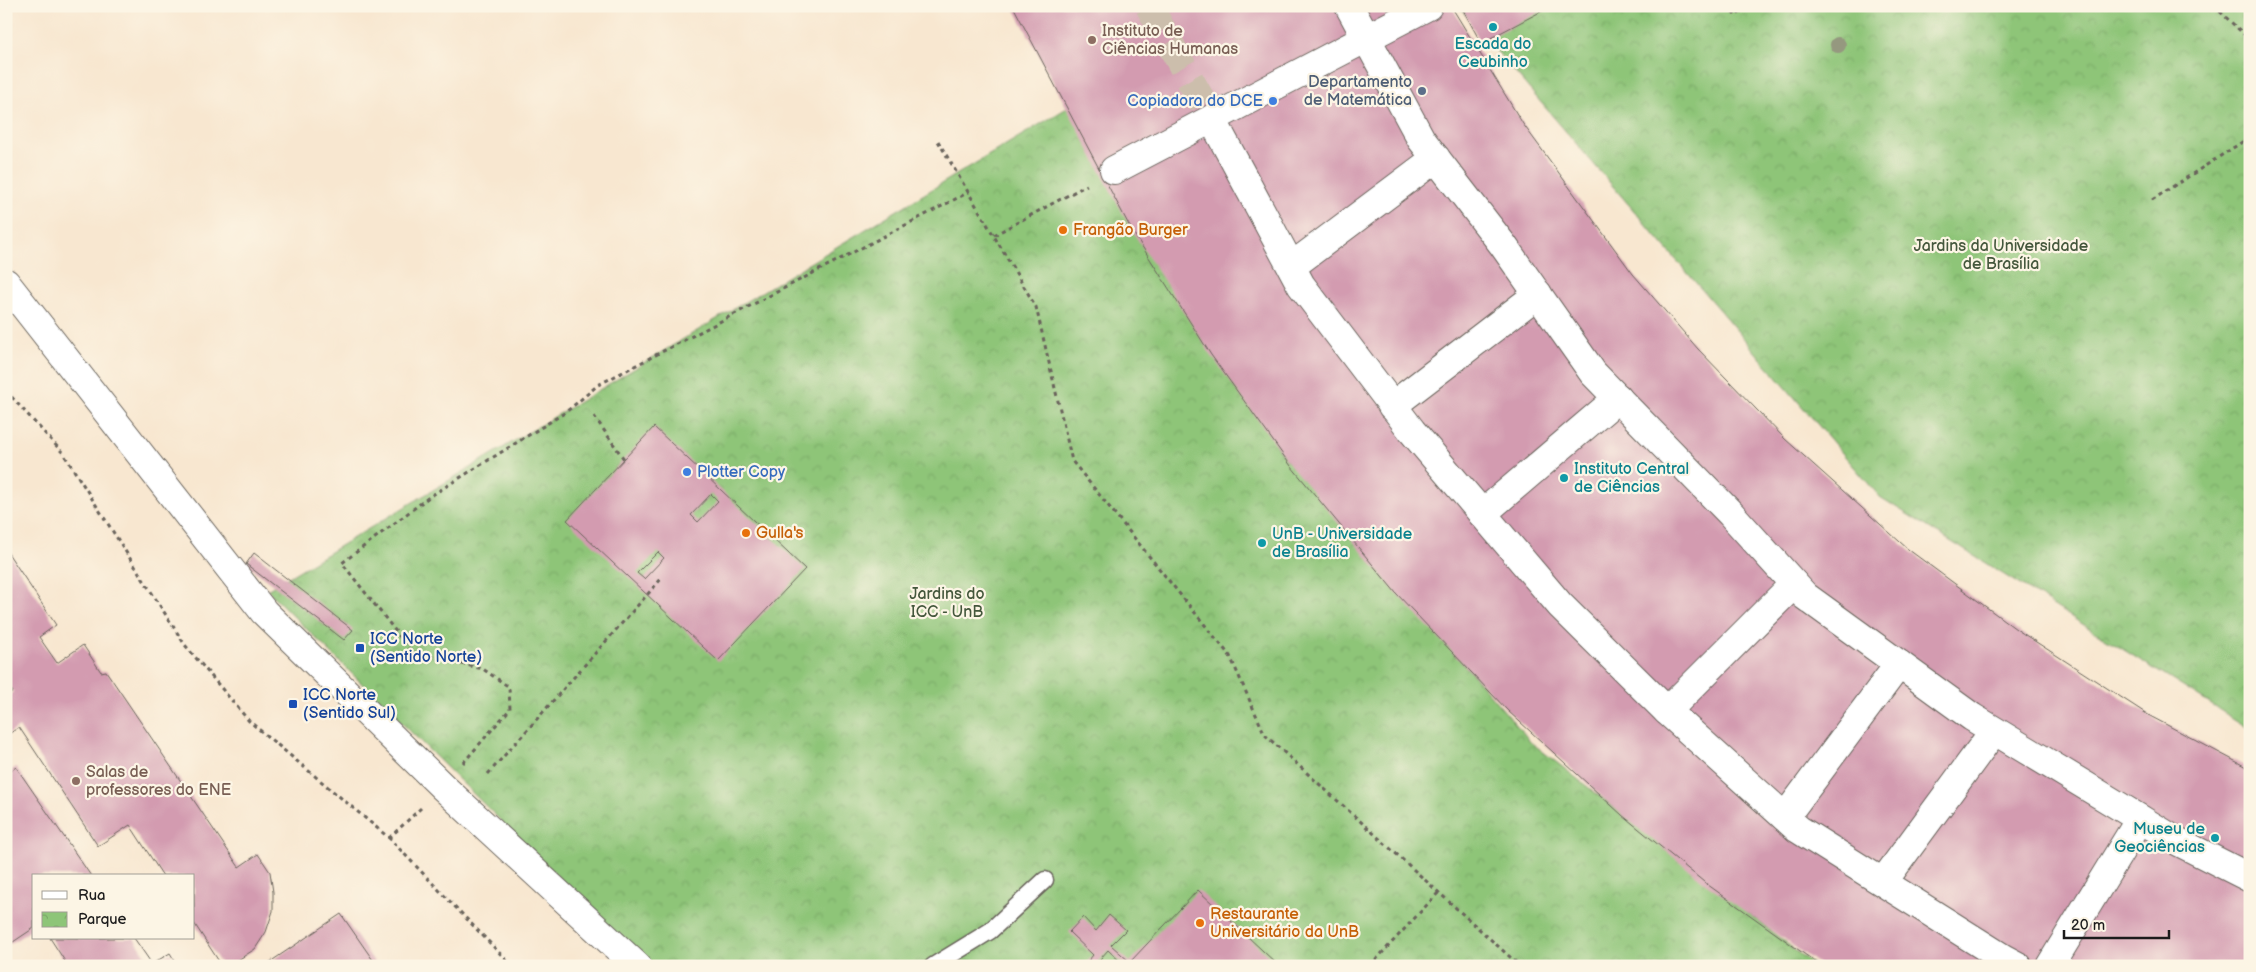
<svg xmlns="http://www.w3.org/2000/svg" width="2256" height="972" font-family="'Balsamiq Sans',sans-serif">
<defs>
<pattern id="park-crowns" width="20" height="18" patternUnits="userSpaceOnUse" patternTransform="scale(1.25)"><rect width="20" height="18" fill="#8ec578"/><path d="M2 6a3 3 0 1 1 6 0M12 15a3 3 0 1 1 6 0" fill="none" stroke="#7aa967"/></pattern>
</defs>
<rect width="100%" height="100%" fill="#fcf5e5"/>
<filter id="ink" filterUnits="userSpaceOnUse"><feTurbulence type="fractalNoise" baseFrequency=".02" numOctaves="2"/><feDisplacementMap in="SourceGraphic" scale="10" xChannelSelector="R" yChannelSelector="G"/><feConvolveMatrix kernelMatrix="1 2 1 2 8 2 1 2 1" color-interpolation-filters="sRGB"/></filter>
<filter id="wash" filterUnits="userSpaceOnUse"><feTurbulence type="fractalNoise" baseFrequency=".0096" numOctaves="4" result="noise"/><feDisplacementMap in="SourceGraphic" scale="20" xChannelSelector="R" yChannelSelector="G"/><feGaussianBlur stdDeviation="1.12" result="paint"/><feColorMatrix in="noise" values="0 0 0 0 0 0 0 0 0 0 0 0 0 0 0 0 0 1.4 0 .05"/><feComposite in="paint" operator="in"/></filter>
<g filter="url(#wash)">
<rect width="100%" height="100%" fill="#f8e7d0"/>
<!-- park -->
<g fill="url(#park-crowns)" stroke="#55704a">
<path d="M 1458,6 L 2250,6 L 2250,729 L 1880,497 Z"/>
<path d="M 1077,102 L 1279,451 L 1532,743 L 1815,966 L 648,966 L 267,590 Z"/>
</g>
<g id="blocks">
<!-- building -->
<g fill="#d39bb0" fill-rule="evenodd">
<path d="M 1013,6 L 1451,6 L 1523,124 L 1633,274 L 1698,349 L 1785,439 L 1909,550 L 2016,629 L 2150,716 L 2250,769 L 2250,966 L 1821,966 L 1704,882 L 1622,815 L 1508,711 L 1396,593 L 1291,466 L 1211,355 L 1131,229 Z"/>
<path d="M 1461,6 L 1542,6 L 1544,10 L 1481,43 Z"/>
<path d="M 654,427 L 805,569 L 718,661 L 567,520 ZM 711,494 L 718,501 L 698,522 L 691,515 ZM 658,552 L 664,558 L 644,579 L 637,573 Z"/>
<path d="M 6,550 L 56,625 L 39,637 L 57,663 L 83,645 L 101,672 L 106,671 L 239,867 L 258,854 L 270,872 L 273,892 L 273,911 L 266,932 L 255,949 L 238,960 L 241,966 L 222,966 L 194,923 L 194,876 L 163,876 L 130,825 L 98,846 L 19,727 L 6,736 L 6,697 L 13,692 L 6,682 Z"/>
<path d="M 254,553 L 353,630 L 344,640 L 246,564 Z"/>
<path d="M 6,762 L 12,770 L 16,767 L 91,876 L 34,876 L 34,928 L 10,944 L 6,939 Z"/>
<path d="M 1198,890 L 1279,966 L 1125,966 L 1108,950 L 1094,966 L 1084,966 L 1093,955 L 1069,932 L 1083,917 L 1096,931 L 1109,915 L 1126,930 L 1111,945 L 1130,962 Z"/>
<path d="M 341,914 L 377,966 L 264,966 Z"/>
<path d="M 50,938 L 134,938 L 152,964 L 170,953 L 178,966 L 68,966 Z"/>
</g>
</g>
</g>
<g filter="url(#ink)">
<use href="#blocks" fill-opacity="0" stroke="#69635b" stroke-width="1"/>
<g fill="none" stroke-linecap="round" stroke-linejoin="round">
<!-- street-tunnel -->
<path stroke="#ccbeac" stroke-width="28" stroke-dasharray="28 14" stroke-linecap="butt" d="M 1149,6 L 1212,119"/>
<!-- lane casing -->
<g stroke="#69635b" stroke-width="19">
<path id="lane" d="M 933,966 L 990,931 L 1045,880"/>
</g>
<!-- street casing -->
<g stroke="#69635b" stroke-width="30">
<g id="street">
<path d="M 1349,6 L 1421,139 L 1503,245 L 1593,373 L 1731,514 L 1805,596 L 1972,717 L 2175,840 L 2250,878"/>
<path d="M 1212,119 L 1301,285 L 1412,431 L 1560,605 L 1667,711 L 1798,829 L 2003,958 L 2018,966"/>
<path d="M 1114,170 L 1428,6"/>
<path d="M 1292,266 L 1436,158"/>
<path d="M 1392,406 L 1538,294"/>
<path d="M 1482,514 L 1618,398"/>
<path d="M 1667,711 L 1794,584"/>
<path d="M 1785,817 L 1899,664"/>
<path d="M 1883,882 L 1994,731"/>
<path d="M 2050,966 L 2140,819"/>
</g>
</g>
<!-- secondary casing -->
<g stroke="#69635b" stroke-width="30">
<path id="secondary" d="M 6,283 L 264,612 L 443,787 L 637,966"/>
</g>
<!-- path -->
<g stroke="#69635b" stroke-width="3" stroke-dasharray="4 4" stroke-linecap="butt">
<path d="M 1727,6 L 1736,16 L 1746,6"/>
<path d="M 2214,6 L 2250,40"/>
<path d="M 938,141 L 1036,307 L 1072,461 L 1230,656 L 1265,735 L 1520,966"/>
<path d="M 2152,200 L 2250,137"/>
<path d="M 994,235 L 1087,185"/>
<path d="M 6,391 L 63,453 L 185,645 L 249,721 L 389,838 L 512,966"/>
<path d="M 594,416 L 626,462"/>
<path d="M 463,763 L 510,709 L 509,687 L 483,669 L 412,652 L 342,563 L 429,497 L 566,412 L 598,385 L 969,192"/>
<path d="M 488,774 L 662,578"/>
<path d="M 389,838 L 421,808"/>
<path d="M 1370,966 L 1439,892"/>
</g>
<!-- lane -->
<use href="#lane" stroke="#fff" stroke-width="16"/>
<!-- street -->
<use href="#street" stroke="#fff" stroke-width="28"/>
<!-- secondary -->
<use href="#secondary" stroke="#fff" stroke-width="28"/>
</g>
<!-- trees -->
<circle fill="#95987f" cx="1838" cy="45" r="8"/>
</g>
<!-- markers -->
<g fill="#0f9aa8" stroke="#fcf5e5" stroke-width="2">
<circle cx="1493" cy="27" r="5"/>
<circle cx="1564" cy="478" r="5"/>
<circle cx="1262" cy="543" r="5"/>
<circle cx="2215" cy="838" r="5"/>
</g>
<g fill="#8d6e63" stroke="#fcf5e5" stroke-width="2">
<circle cx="1092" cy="40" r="5"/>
<circle cx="76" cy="781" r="5"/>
</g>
<circle fill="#5c6f8a" stroke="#fcf5e5" stroke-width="2" cx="1422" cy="91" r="5"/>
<g fill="#3f7fe0" stroke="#fcf5e5" stroke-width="2">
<circle cx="1273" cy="101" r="5"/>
<circle cx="687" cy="472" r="5"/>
</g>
<g fill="#e8710a" stroke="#fcf5e5" stroke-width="2">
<circle cx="1063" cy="230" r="5"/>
<circle cx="746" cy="533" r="5"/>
<circle cx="1200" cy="923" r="5"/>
</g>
<g fill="#1a4fb4" stroke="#fcf5e5" stroke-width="2">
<rect x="355" y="643" width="10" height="10" rx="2.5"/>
<rect x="288" y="699" width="10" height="10" rx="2.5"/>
</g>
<g text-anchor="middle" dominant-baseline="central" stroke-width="4.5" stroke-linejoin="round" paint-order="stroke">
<!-- education labels -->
<g font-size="16" fill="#785e54" stroke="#fcf5e5" text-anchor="start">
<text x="1102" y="31">Instituto de<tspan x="1102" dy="18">Ciências Humanas</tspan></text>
<text x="86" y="772">Salas de<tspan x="86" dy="18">professores do ENE</tspan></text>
</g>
<!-- culture labels -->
<g font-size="16" fill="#0d838f" stroke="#fcf5e5" text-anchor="start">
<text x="1493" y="44" text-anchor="middle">Escada do<tspan x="1493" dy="18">Ceubinho</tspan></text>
<text x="1574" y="469">Instituto Central<tspan x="1574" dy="18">de Ciências</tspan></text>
<text x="1272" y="534">UnB - Universidade<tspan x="1272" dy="18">de Brasília</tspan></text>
<text x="2205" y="829" text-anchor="end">Museu de<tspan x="2205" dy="18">Geociências</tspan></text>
</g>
<!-- service labels -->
<g font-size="16" fill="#4e5e75" stroke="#fcf5e5" text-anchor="end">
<text x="1412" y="82">Departamento<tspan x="1412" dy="18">de Matemática</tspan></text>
</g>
<!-- shop labels -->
<g font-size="16" fill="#366cbe" stroke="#fcf5e5" text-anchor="end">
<text x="1263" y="101">Copiadora do DCE</text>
<text x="697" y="472" text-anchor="start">Plotter Copy</text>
</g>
<!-- food labels -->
<g font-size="16" fill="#c56008" stroke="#fcf5e5" text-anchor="start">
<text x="1073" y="230">Frangão Burger</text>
<text x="756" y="533">Gulla's</text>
<text x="1210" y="914">Restaurante<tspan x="1210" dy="18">Universitário da UnB</tspan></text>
</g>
<!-- park labels -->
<g font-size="16" fill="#44573c" stroke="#fcf5e5">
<text x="2001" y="246">Jardins da Universidade<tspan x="2001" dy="18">de Brasília</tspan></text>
<text x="947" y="594">Jardins do<tspan x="947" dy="18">ICC - UnB</tspan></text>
</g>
<!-- transit labels -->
<g font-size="16" fill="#164399" stroke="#fcf5e5" text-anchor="start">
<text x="370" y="639">ICC Norte<tspan x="370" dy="18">(Sentido Norte)</tspan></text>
<text x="303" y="695">ICC Norte<tspan x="303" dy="18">(Sentido Sul)</tspan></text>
</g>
</g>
<!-- margin -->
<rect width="2256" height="972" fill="none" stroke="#fcf5e5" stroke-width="25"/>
<!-- legend -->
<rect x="32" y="874" width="162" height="65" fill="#fcf5e5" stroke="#a29e95"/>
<rect x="42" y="891" width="25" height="8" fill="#ffffff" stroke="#a29e95"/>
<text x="78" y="900" font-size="15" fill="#1c1c1c">Rua</text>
<rect x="42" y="912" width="25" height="15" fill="url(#park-crowns)" stroke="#a29e95"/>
<text x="78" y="924" font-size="15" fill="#1c1c1c">Parque</text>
<!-- scale -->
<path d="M2064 930v8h105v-8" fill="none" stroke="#1c1c1c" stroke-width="2.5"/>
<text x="2071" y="930" font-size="15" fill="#1c1c1c" stroke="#fcf5e5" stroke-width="4" paint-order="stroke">20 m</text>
</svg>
